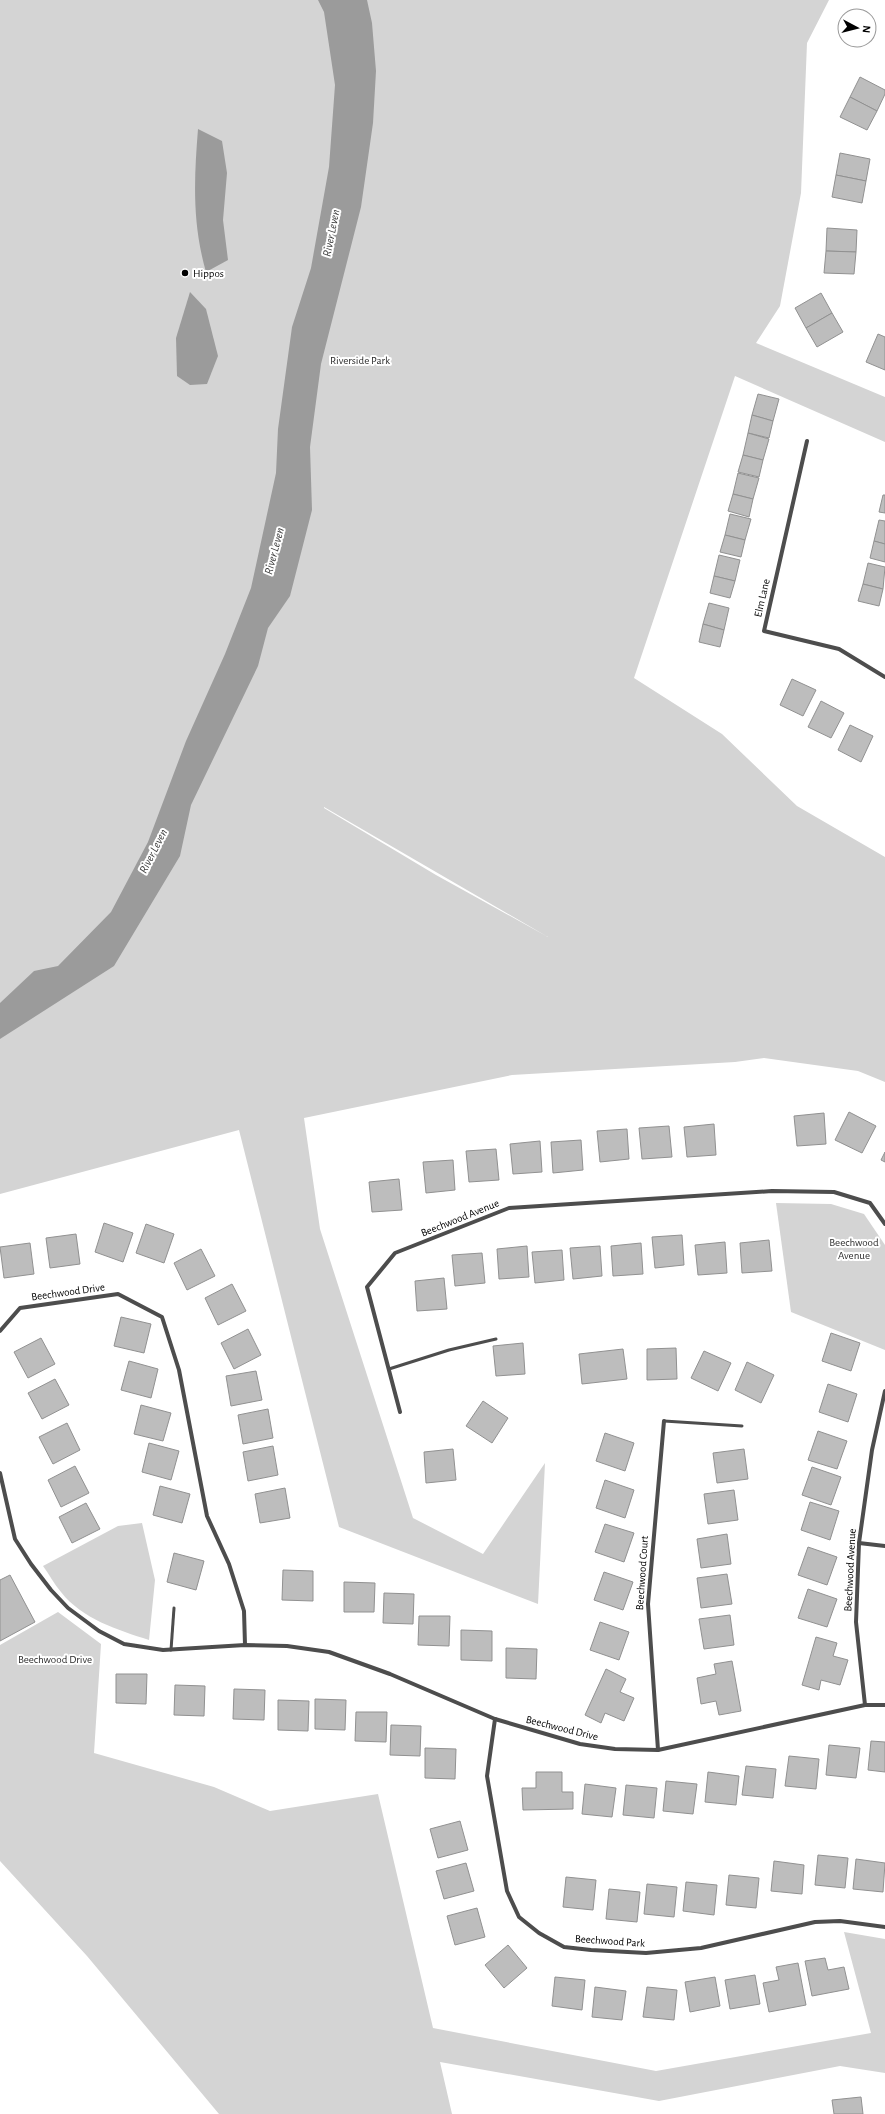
<svg xmlns="http://www.w3.org/2000/svg" width="885" height="2114" font-family="'Alegreya Sans',sans-serif">
<rect width="100%" height="100%" fill="#fff"/>
<!-- green -->
<g fill="#d4d4d4" fill-rule="evenodd">
<path d="M 0,0 L 829,0 L 807,43 L 801,193 L 780,306 L 756,343 L 885,397 L 885,442 L 735,376 L 634,678 L 722,734 L 797,806 L 885,857 L 885,1082 L 858,1071 L 764,1058 L 735,1062 L 512,1075 L 304,1118 L 320,1229 L 413,1518 L 483,1554 L 545,1463 L 538,1604 L 339,1527 L 239,1130 L 0,1194 ZM 324,808 L 324,807 L 548,937 L 436,875 Z"/>
<path d="M 776,1203 L 831,1204 L 864,1214 L 885,1245 L 885,1350 L 791,1312 Z"/>
<path d="M 142,1523 L 155,1580 L 149,1640 C 118,1630 82,1619 61,1592 C 54,1584 49,1574 43,1566 L 118,1526 Z"/>
<path d="M 58,1612 L 101,1644 L 94,1753 L 214,1787 L 270,1811 L 378,1794 L 433,2028 L 656,2071 L 871,2033 L 844,1932 L 885,1939 L 885,2073 L 840,2066 L 659,2101 L 440,2062 L 452,2114 L 219,2114 L 87,1956 L 0,1861 L 0,1645 Z"/>
</g>
<!-- water -->
<g fill="#9b9b9b">
<path d="M 318,0 L 367,0 L 372,23 L 376,71 L 373,123 L 361,207 L 321,364 L 310,447 L 312,510 L 290,596 L 268,628 L 258,666 L 191,805 L 180,856 L 114,966 L 0,1039 L 0,1003 L 34,971 L 58,966 L 111,912 L 148,842 L 186,741 L 225,654 L 251,588 L 276,473 L 278,429 L 292,327 L 311,268 L 329,167 L 335,85 L 324,12 Z"/>
<path d="M 198,129 L 222,141 L 227,173 L 223,220 L 228,260 L 206,272 C 192,223 194,179 198,129 Z"/>
<path d="M 190,292 L 206,309 L 218,356 L 207,384 L 190,385 L 177,376 L 176,338 Z"/>
</g>
<!-- building -->
<g fill="#bdbdbd" stroke="#919191">
<path d="M 860,77 L 885,90 L 885,94 L 877,111 L 850,97 Z"/>
<path d="M 850,97 L 877,111 L 867,130 L 840,117 Z"/>
<path d="M 840,153 L 870,159 L 866,181 L 836,175 Z"/>
<path d="M 836,175 L 866,181 L 862,203 L 832,197 Z"/>
<path d="M 827,228 L 857,230 L 856,252 L 826,251 Z"/>
<path d="M 826,251 L 856,252 L 854,274 L 824,273 Z"/>
<path d="M 821,293 L 832,313 L 806,328 L 795,308 Z"/>
<path d="M 832,313 L 843,332 L 817,347 L 806,328 Z"/>
<path d="M 878,334 L 885,337 L 885,370 L 866,362 Z"/>
<path d="M 758,394 L 779,399 L 773,421 L 752,415 Z"/>
<path d="M 752,415 L 773,421 L 769,438 L 748,433 Z"/>
<path d="M 748,433 L 769,439 L 763,460 L 743,455 Z"/>
<path d="M 743,455 L 763,460 L 759,477 L 738,472 Z"/>
<path d="M 738,473 L 759,478 L 753,499 L 733,494 Z"/>
<path d="M 733,494 L 753,499 L 749,517 L 728,511 Z"/>
<path d="M 883,495 L 885,495 L 885,513 L 879,512 Z"/>
<path d="M 730,514 L 751,519 L 745,540 L 725,535 Z"/>
<path d="M 879,520 L 885,521 L 885,544 L 874,541 Z"/>
<path d="M 725,535 L 745,540 L 741,557 L 720,552 Z"/>
<path d="M 874,541 L 885,544 L 885,562 L 870,558 Z"/>
<path d="M 719,555 L 740,560 L 735,581 L 714,576 Z"/>
<path d="M 868,563 L 885,567 L 883,589 L 863,584 Z"/>
<path d="M 714,576 L 735,581 L 730,598 L 710,593 Z"/>
<path d="M 863,584 L 883,589 L 879,606 L 858,601 Z"/>
<path d="M 709,603 L 729,608 L 724,630 L 703,624 Z"/>
<path d="M 703,624 L 724,630 L 720,647 L 699,642 Z"/>
<path d="M 792,679 L 816,690 L 803,716 L 780,705 Z"/>
<path d="M 821,701 L 844,713 L 831,738 L 808,727 Z"/>
<path d="M 850,725 L 873,736 L 861,762 L 838,750 Z"/>
<path d="M 849,1112 L 876,1126 L 862,1153 L 835,1140 Z"/>
<path d="M 824,1113 L 826,1144 L 797,1146 L 794,1116 Z"/>
<path d="M 714,1124 L 716,1155 L 687,1157 L 684,1127 Z"/>
<path d="M 669,1126 L 672,1157 L 642,1159 L 639,1128 Z"/>
<path d="M 627,1129 L 629,1159 L 600,1162 L 597,1131 Z"/>
<path d="M 581,1140 L 583,1170 L 553,1173 L 551,1142 Z"/>
<path d="M 540,1141 L 542,1172 L 513,1174 L 510,1144 Z"/>
<path d="M 496,1149 L 499,1180 L 469,1182 L 466,1151 Z"/>
<path d="M 885,1152 L 885,1162 L 881,1160 Z"/>
<path d="M 453,1160 L 455,1190 L 426,1193 L 423,1162 Z"/>
<path d="M 399,1179 L 402,1210 L 372,1212 L 369,1182 Z"/>
<path d="M 104,1223 L 133,1233 L 123,1262 L 95,1252 Z"/>
<path d="M 146,1224 L 174,1234 L 164,1263 L 136,1253 Z"/>
<path d="M 76,1234 L 80,1264 L 50,1268 L 46,1238 Z"/>
<path d="M 682,1235 L 684,1265 L 655,1268 L 652,1237 Z"/>
<path d="M 769,1240 L 772,1271 L 742,1273 L 740,1243 Z"/>
<path d="M 725,1242 L 727,1273 L 698,1275 L 695,1245 Z"/>
<path d="M 30,1243 L 34,1274 L 4,1278 L 0,1247 Z"/>
<path d="M 641,1243 L 643,1274 L 613,1276 L 611,1246 Z"/>
<path d="M 527,1246 L 529,1277 L 499,1279 L 497,1249 Z"/>
<path d="M 600,1246 L 602,1276 L 573,1279 L 570,1248 Z"/>
<path d="M 201,1249 L 215,1276 L 187,1290 L 174,1263 Z"/>
<path d="M 562,1250 L 564,1280 L 535,1283 L 532,1252 Z"/>
<path d="M 482,1253 L 485,1283 L 455,1286 L 452,1255 Z"/>
<path d="M 444,1278 L 447,1309 L 417,1311 L 415,1281 Z"/>
<path d="M 232,1284 L 246,1311 L 218,1325 L 205,1298 Z"/>
<path d="M 121,1317 L 151,1324 L 144,1353 L 114,1346 Z"/>
<path d="M 248,1329 L 261,1355 L 234,1369 L 221,1343 Z"/>
<path d="M 831,1333 L 860,1343 L 851,1371 L 822,1361 Z"/>
<path d="M 41,1338 L 55,1364 L 28,1378 L 14,1352 Z"/>
<path d="M 523,1343 L 525,1374 L 496,1376 L 493,1346 Z"/>
<path d="M 676,1348 L 677,1379 L 647,1380 L 647,1349 Z"/>
<path d="M 623,1349 L 627,1379 L 582,1384 L 579,1354 Z"/>
<path d="M 704,1351 L 731,1363 L 718,1391 L 691,1378 Z"/>
<path d="M 129,1361 L 158,1369 L 151,1398 L 121,1390 Z"/>
<path d="M 747,1362 L 774,1375 L 761,1403 L 735,1390 Z"/>
<path d="M 256,1371 L 262,1400 L 231,1406 L 226,1376 Z"/>
<path d="M 55,1379 L 69,1405 L 42,1419 L 28,1393 Z"/>
<path d="M 828,1384 L 857,1394 L 848,1422 L 819,1412 Z"/>
<path d="M 483,1401 L 508,1418 L 492,1443 L 466,1426 Z"/>
<path d="M 141,1405 L 171,1413 L 163,1441 L 134,1434 Z"/>
<path d="M 268,1409 L 273,1438 L 243,1444 L 238,1415 Z"/>
<path d="M 67,1423 L 80,1450 L 53,1464 L 39,1437 Z"/>
<path d="M 818,1431 L 847,1441 L 837,1469 L 808,1460 Z"/>
<path d="M 605,1433 L 634,1443 L 625,1471 L 596,1461 Z"/>
<path d="M 149,1443 L 179,1451 L 171,1480 L 142,1472 Z"/>
<path d="M 273,1446 L 278,1475 L 248,1481 L 243,1452 Z"/>
<path d="M 453,1449 L 456,1480 L 426,1483 L 424,1452 Z"/>
<path d="M 744,1449 L 748,1479 L 717,1483 L 713,1453 Z"/>
<path d="M 75,1466 L 89,1493 L 61,1507 L 48,1480 Z"/>
<path d="M 812,1467 L 841,1477 L 831,1505 L 802,1495 Z"/>
<path d="M 605,1480 L 634,1490 L 625,1518 L 596,1508 Z"/>
<path d="M 160,1486 L 190,1494 L 182,1523 L 153,1515 Z"/>
<path d="M 285,1488 L 290,1518 L 260,1523 L 255,1494 Z"/>
<path d="M 734,1490 L 738,1520 L 708,1524 L 704,1494 Z"/>
<path d="M 810,1502 L 839,1511 L 830,1540 L 801,1530 Z"/>
<path d="M 86,1503 L 100,1529 L 72,1543 L 59,1517 Z"/>
<path d="M 605,1524 L 634,1533 L 624,1562 L 595,1552 Z"/>
<path d="M 727,1534 L 731,1564 L 701,1568 L 697,1539 Z"/>
<path d="M 808,1547 L 837,1557 L 827,1585 L 798,1575 Z"/>
<path d="M 174,1553 L 204,1561 L 196,1590 L 167,1582 Z"/>
<path d="M 283,1570 L 313,1571 L 313,1601 L 282,1600 Z"/>
<path d="M 604,1572 L 633,1582 L 623,1610 L 594,1600 Z"/>
<path d="M 727,1574 L 732,1604 L 701,1608 L 697,1578 Z"/>
<path d="M 10,1575 L 35,1622 L 0,1641 L 0,1580 Z"/>
<path d="M 344,1582 L 375,1583 L 374,1612 L 344,1612 Z"/>
<path d="M 808,1589 L 837,1599 L 827,1627 L 798,1618 Z"/>
<path d="M 384,1593 L 414,1594 L 413,1624 L 383,1623 Z"/>
<path d="M 730,1615 L 734,1645 L 704,1649 L 699,1619 Z"/>
<path d="M 419,1616 L 450,1616 L 449,1646 L 418,1645 Z"/>
<path d="M 600,1622 L 629,1632 L 619,1660 L 590,1650 Z"/>
<path d="M 461,1630 L 492,1631 L 492,1661 L 461,1660 Z"/>
<path d="M 816,1637 L 837,1643 L 833,1656 L 848,1660 L 840,1685 L 821,1680 L 819,1690 L 802,1685 Z"/>
<path d="M 506,1648 L 537,1649 L 536,1679 L 506,1678 Z"/>
<path d="M 732,1661 L 741,1711 L 719,1715 L 716,1701 L 701,1704 L 697,1678 L 716,1674 L 714,1664 Z"/>
<path d="M 606,1669 L 626,1679 L 620,1692 L 634,1698 L 624,1721 L 605,1713 L 601,1723 L 585,1715 Z"/>
<path d="M 116,1674 L 147,1674 L 146,1704 L 116,1703 Z"/>
<path d="M 175,1685 L 205,1686 L 204,1716 L 174,1715 Z"/>
<path d="M 234,1689 L 265,1690 L 264,1720 L 233,1719 Z"/>
<path d="M 315,1699 L 346,1700 L 345,1730 L 315,1729 Z"/>
<path d="M 278,1700 L 309,1701 L 308,1731 L 278,1730 Z"/>
<path d="M 356,1712 L 387,1712 L 386,1742 L 355,1741 Z"/>
<path d="M 391,1725 L 421,1726 L 420,1756 L 390,1755 Z"/>
<path d="M 871,1741 L 885,1742 L 885,1772 L 868,1770 Z"/>
<path d="M 829,1745 L 860,1748 L 856,1778 L 826,1775 Z"/>
<path d="M 425,1748 L 456,1749 L 455,1779 L 425,1778 Z"/>
<path d="M 789,1756 L 819,1759 L 816,1789 L 785,1786 Z"/>
<path d="M 746,1766 L 776,1769 L 773,1798 L 742,1795 Z"/>
<path d="M 536,1772 L 562,1772 L 562,1792 L 573,1792 L 573,1809 L 523,1810 L 522,1788 L 536,1788 Z"/>
<path d="M 708,1772 L 739,1776 L 736,1805 L 705,1802 Z"/>
<path d="M 666,1781 L 697,1784 L 693,1814 L 663,1811 Z"/>
<path d="M 585,1784 L 616,1788 L 612,1817 L 582,1814 Z"/>
<path d="M 626,1785 L 657,1788 L 654,1818 L 623,1815 Z"/>
<path d="M 460,1821 L 468,1850 L 438,1858 L 430,1829 Z"/>
<path d="M 818,1855 L 848,1858 L 845,1888 L 815,1885 Z"/>
<path d="M 856,1859 L 885,1863 L 883,1892 L 853,1889 Z"/>
<path d="M 774,1861 L 804,1865 L 802,1894 L 771,1891 Z"/>
<path d="M 466,1863 L 474,1891 L 444,1899 L 436,1871 Z"/>
<path d="M 729,1875 L 759,1878 L 756,1908 L 726,1905 Z"/>
<path d="M 566,1877 L 596,1880 L 593,1910 L 563,1907 Z"/>
<path d="M 686,1882 L 717,1885 L 714,1915 L 683,1911 Z"/>
<path d="M 647,1884 L 677,1887 L 674,1917 L 644,1914 Z"/>
<path d="M 609,1889 L 640,1892 L 637,1922 L 606,1919 Z"/>
<path d="M 477,1908 L 485,1937 L 455,1945 L 447,1916 Z"/>
<path d="M 508,1945 L 527,1968 L 504,1988 L 485,1965 Z"/>
<path d="M 825,1958 L 828,1970 L 844,1967 L 849,1989 L 812,1996 L 805,1961 Z"/>
<path d="M 798,1963 L 806,2005 L 769,2012 L 763,1983 L 779,1980 L 776,1967 Z"/>
<path d="M 755,1975 L 760,2004 L 730,2009 L 725,1980 Z"/>
<path d="M 555,1977 L 585,1980 L 582,2010 L 552,2006 Z"/>
<path d="M 715,1977 L 720,2006 L 690,2012 L 685,1982 Z"/>
<path d="M 595,1987 L 626,1991 L 622,2020 L 592,2017 Z"/>
<path d="M 647,1987 L 677,1990 L 674,2020 L 643,2017 Z"/>
<path d="M 861,2097 L 863,2114 L 834,2114 L 832,2100 Z"/>
</g>
<g fill="none" stroke-linecap="round" stroke-linejoin="round">
<!-- service -->
<g stroke="#4d4d4d" stroke-width="3">
<path d="M 389,1369 L 449,1350 L 496,1339"/>
<path d="M 664,1421 L 742,1426"/>
<path d="M 171,1650 L 174,1608"/>
</g>
<!-- minor -->
<g stroke="#4d4d4d" stroke-width="4">
<path d="M 807,441 L 764,631 L 839,649 L 885,677"/>
<path d="M 0,1331 L 20,1308 L 118,1294 L 162,1317 L 179,1370 L 207,1516 L 229,1564 L 244,1611 L 245,1645"/>
<path d="M 400,1412 L 367,1287 L 395,1253 L 509,1208 L 772,1191 L 834,1192 L 870,1203 L 885,1224"/>
<path d="M 0,1473 L 15,1539 L 31,1564 L 51,1590 L 68,1608 L 99,1631 L 124,1644 L 163,1650 L 245,1645 L 287,1646 L 329,1652 L 390,1674 L 495,1719 L 580,1744 L 615,1749 L 658,1750 L 865,1705 L 885,1705"/>
<path d="M 859,1543 L 885,1546"/>
<path d="M 865,1705 L 856,1622 L 859,1543 L 872,1450 L 885,1391"/>
<path d="M 495,1719 L 487,1776 L 507,1891 L 519,1917 L 539,1933 L 564,1947 L 591,1950 L 646,1953 L 701,1948 L 815,1922 L 840,1921 L 885,1927"/>
<path d="M 658,1750 L 648,1604 L 664,1421"/>
</g>
</g>
<!-- markers -->
<circle fill="#000" stroke="#fff" stroke-width="1.5" cx="185" cy="273" r="4"/>
<g text-anchor="middle" dominant-baseline="central" stroke-width="4" stroke-linejoin="round" paint-order="stroke">
<!-- poi labels -->
<g font-size="11" fill="#000" stroke="#fff" text-anchor="start">
<text x="193" y="273">Hippos</text>
</g>
<!-- park labels -->
<g font-size="11" fill="#2b2b2b" stroke="#fff">
<text x="360" y="360">Riverside Park</text>
<text x="854" y="1242">Beechwood<tspan x="854" dy="13">Avenue</tspan></text>
<text x="55" y="1659">Beechwood Drive</text>
</g>
<!-- street labels -->
<g font-size="11" fill="#000" stroke="#fff">
<text transform="translate(762 598) rotate(-77)">Elm Lane</text>
<text transform="translate(460 1218) rotate(-22)">Beechwood Avenue</text>
<text transform="translate(68 1292) rotate(-8)">Beechwood Drive</text>
<text transform="translate(850 1570) rotate(-87)">Beechwood Avenue</text>
<text transform="translate(642 1573) rotate(-86)">Beechwood Court</text>
<text transform="translate(562 1728) rotate(14)">Beechwood Drive</text>
<text transform="translate(610 1941) rotate(4)">Beechwood Park</text>
</g>
<!-- water labels -->
<g font-size="12" font-style="italic" fill="#3c3c3c" stroke="#fff">
<text transform="translate(331 233) rotate(-79)">River Leven</text>
<text transform="translate(274 551) rotate(-75)">River Leven</text>
<text transform="translate(153 851) rotate(-63)">River Leven</text>
</g>
</g>
<!-- north arrow -->
<g transform="translate(857 28) rotate(97)"><circle r="19" fill="#ffffff" stroke="#999999"/>
<path d="M0-3L7 15L0 10L-7 15Z" fill="#000000"/>
<text y="-6" font-size="11" font-weight="bold" text-anchor="middle" fill="#000000">N</text>
</g>
</svg>
